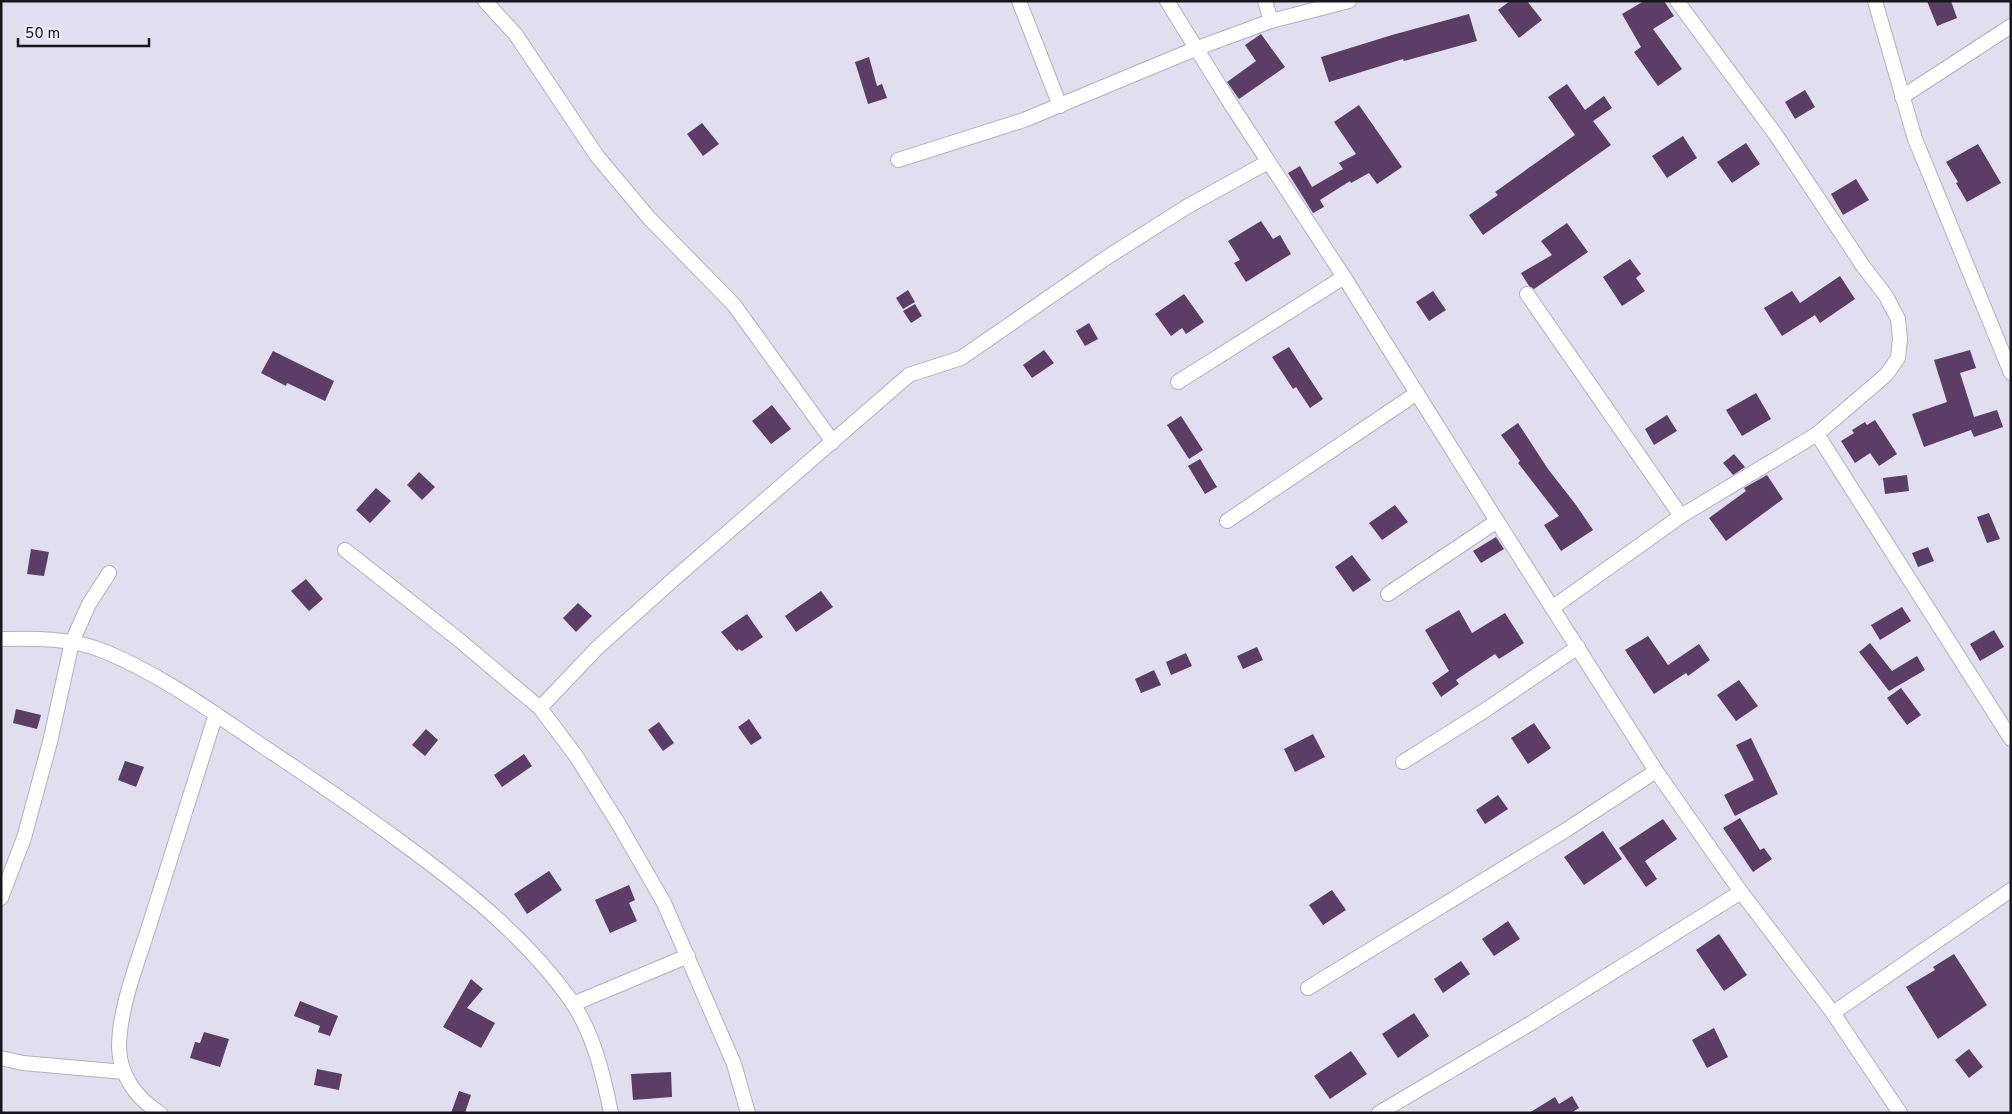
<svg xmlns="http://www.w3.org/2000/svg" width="2012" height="1114" font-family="Overpass,sans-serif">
<rect width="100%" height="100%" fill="#e1deef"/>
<!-- building -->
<g fill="#5b3d65">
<path d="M 1510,1 L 1527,1 L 1542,20 L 1519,38 L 1498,10 Z"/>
<path d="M 1644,1 L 1664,1 L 1674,16 L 1653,29 L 1682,69 L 1658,86 L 1634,52 L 1641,47 L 1622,14 Z"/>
<path d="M 1927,1 L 1951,1 L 1957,18 L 1937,26 Z"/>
<path d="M 1469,14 L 1477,41 L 1404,61 L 1403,59 L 1329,82 L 1321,57 L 1392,35 Z"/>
<path d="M 1261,34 L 1285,67 L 1239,99 L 1227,82 L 1256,61 L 1245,45 Z"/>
<path d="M 869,57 L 877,86 L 882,84 L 887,98 L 868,104 L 855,62 Z"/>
<path d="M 1567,84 L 1585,110 L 1604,96 L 1612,108 L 1593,121 L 1611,145 L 1483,235 L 1469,215 L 1498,195 L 1495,192 L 1575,135 L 1548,97 Z"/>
<path d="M 1805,90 L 1815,107 L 1795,119 L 1785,102 Z"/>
<path d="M 1359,105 L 1402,167 L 1377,184 L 1369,173 L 1351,183 L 1350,181 L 1320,200 L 1324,207 L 1313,213 L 1288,173 L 1300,166 L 1312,187 L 1343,169 L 1339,163 L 1356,154 L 1334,122 Z"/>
<path d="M 702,123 L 719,144 L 703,156 L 687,134 Z"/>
<path d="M 1683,136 L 1697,158 L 1667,178 L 1652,156 Z"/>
<path d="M 1746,143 L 1760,164 L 1732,183 L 1717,162 Z"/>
<path d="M 1978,144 L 2001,183 L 1967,202 L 1956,183 L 1958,182 L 1946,162 Z"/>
<path d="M 1856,179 L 1869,200 L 1843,215 L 1831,194 Z"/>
<path d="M 1261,221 L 1273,239 L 1280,235 L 1291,254 L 1246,282 L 1234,263 L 1240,260 L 1228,241 Z"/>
<path d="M 1567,223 L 1588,252 L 1534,289 L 1529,286 L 1521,273 L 1552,255 L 1541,241 Z"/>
<path d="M 1630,259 L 1641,274 L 1636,278 L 1645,291 L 1622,306 L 1603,277 Z"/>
<path d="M 1840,276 L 1855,299 L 1820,323 L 1815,315 L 1782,336 L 1764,308 L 1792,291 L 1800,303 Z"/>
<path d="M 908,290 L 915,302 L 903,309 L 896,298 Z"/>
<path d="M 1433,291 L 1446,310 L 1429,321 L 1416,302 Z"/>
<path d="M 1184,294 L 1204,322 L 1186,334 L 1182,328 L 1171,336 L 1155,314 Z"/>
<path d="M 915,304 L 922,316 L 911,323 L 903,311 Z"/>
<path d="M 1089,323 L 1098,339 L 1085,346 L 1076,331 Z"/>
<path d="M 1289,347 L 1323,399 L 1310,408 L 1296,387 L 1293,389 L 1272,357 Z"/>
<path d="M 1044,350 L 1054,363 L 1032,378 L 1023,365 Z"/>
<path d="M 1970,350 L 1976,368 L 1960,373 L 1974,417 L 1997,410 L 2003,427 L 1974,437 L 1971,430 L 1924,447 L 1912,414 L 1947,402 L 1934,360 Z"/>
<path d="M 273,351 L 334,381 L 325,401 L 287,383 L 286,386 L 261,373 Z"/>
<path d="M 1756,393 L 1771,419 L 1742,436 L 1726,410 Z"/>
<path d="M 772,405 L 791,429 L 771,444 L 752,421 Z"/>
<path d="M 1667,415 L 1677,431 L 1654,445 L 1645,429 Z"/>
<path d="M 1181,416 L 1203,450 L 1189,459 L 1167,425 Z"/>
<path d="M 1875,420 L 1897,454 L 1879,466 L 1870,453 L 1855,463 L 1841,441 L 1854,433 L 1852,430 L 1865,422 L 1867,425 Z"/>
<path d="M 1518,423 L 1548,469 L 1576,505 L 1593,530 L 1561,551 L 1544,525 L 1559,516 L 1518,463 L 1520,461 L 1501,435 Z"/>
<path d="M 1734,454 L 1745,467 L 1733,475 L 1723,463 Z"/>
<path d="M 1200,459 L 1217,487 L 1205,494 L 1188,466 Z"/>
<path d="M 419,472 L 435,487 L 422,500 L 407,485 Z"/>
<path d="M 1767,475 L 1783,499 L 1726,541 L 1709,518 L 1746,491 L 1744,488 Z"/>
<path d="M 1907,475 L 1909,491 L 1885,494 L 1883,478 Z"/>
<path d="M 376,488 L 391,501 L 370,523 L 356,510 Z"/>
<path d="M 1395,505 L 1408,522 L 1382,540 L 1369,523 Z"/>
<path d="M 1989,513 L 2000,539 L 1987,543 L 1977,517 Z"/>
<path d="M 1496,537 L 1504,549 L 1481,563 L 1473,551 Z"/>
<path d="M 1928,547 L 1934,561 L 1918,567 L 1912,553 Z"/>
<path d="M 31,549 L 49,552 L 44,576 L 27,574 Z"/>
<path d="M 1352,555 L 1371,580 L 1353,592 L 1335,567 Z"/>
<path d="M 306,579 L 323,599 L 309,611 L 291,591 Z"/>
<path d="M 821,591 L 833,607 L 796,632 L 785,616 Z"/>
<path d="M 578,603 L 592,616 L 576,632 L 563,618 Z"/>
<path d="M 1902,607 L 1911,621 L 1880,640 L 1871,625 Z"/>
<path d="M 1459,610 L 1472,633 L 1505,613 L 1524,643 L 1499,659 L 1495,654 L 1456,680 L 1459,684 L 1441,697 L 1432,683 L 1449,671 L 1425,630 Z"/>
<path d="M 747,614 L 763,637 L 742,651 L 739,649 L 737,651 L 721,632 Z"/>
<path d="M 1994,630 L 2004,647 L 1980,661 L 1970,644 Z"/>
<path d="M 1648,636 L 1668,665 L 1699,644 L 1710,660 L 1688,676 L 1686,673 L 1654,694 L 1625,650 Z"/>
<path d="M 1870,643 L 1892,671 L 1917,656 L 1925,670 L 1889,691 L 1859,652 Z"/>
<path d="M 1257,647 L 1263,660 L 1243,669 L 1237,656 Z"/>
<path d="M 1186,653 L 1192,666 L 1171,675 L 1166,662 Z"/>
<path d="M 1154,670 L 1161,685 L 1141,693 L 1135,679 Z"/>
<path d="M 1739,680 L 1758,706 L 1736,721 L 1717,695 Z"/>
<path d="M 1901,688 L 1921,715 L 1907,725 L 1887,698 Z"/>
<path d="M 16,709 L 41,715 L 37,729 L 13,723 Z"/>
<path d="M 749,719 L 762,738 L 751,745 L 738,727 Z"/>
<path d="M 659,722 L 674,743 L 663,751 L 648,730 Z"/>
<path d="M 1534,723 L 1551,748 L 1528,764 L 1511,738 Z"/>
<path d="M 426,729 L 438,740 L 425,756 L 412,745 Z"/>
<path d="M 1313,734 L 1325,757 L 1295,772 L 1284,749 Z"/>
<path d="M 1751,738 L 1778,794 L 1735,816 L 1724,795 L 1754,780 L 1736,745 Z"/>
<path d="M 524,754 L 532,766 L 502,787 L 494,775 Z"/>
<path d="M 125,761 L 144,767 L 136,787 L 118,780 Z"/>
<path d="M 1498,795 L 1508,809 L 1485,824 L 1476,810 Z"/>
<path d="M 1740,818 L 1760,850 L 1764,848 L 1772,859 L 1753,872 L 1723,828 Z"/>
<path d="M 1663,819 L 1677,839 L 1645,861 L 1657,879 L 1646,887 L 1619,848 Z"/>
<path d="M 1603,831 L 1622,859 L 1584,885 L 1564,857 Z"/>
<path d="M 549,871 L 562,890 L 527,914 L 514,894 Z"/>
<path d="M 629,885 L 635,900 L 629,903 L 637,921 L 610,933 L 595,900 Z"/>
<path d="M 1332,890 L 1346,910 L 1323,925 L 1309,905 Z"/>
<path d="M 1508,921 L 1520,939 L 1494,956 L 1482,939 Z"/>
<path d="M 1719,934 L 1747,975 L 1724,991 L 1696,950 Z"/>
<path d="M 1954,954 L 1987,1005 L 1938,1039 L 1906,987 L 1935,970 L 1933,967 Z"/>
<path d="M 1461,961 L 1470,974 L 1443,993 L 1434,979 Z"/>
<path d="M 471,979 L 483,989 L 467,1008 L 495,1023 L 481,1048 L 443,1027 Z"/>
<path d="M 300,1001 L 338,1016 L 330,1036 L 318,1032 L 320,1026 L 294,1016 Z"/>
<path d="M 1414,1013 L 1429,1036 L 1398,1058 L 1382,1034 Z"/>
<path d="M 1714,1028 L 1728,1057 L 1707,1068 L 1692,1040 Z"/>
<path d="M 204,1032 L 229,1039 L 220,1067 L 190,1058 L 195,1042 L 200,1043 Z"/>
<path d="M 1969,1049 L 1983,1067 L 1969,1078 L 1955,1060 Z"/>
<path d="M 1351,1051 L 1367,1074 L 1330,1099 L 1314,1076 Z"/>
<path d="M 317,1069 L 342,1074 L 339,1090 L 314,1085 Z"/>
<path d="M 671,1072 L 672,1097 L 633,1100 L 631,1074 Z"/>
<path d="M 459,1091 L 471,1095 L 465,1113 L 451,1113 Z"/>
<path d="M 1572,1096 L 1579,1108 L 1571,1113 L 1529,1113 L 1555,1097 L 1559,1104 Z"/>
</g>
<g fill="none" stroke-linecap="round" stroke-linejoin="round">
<!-- minor casing -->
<g stroke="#b2afc0" stroke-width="16">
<g id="minor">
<path d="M 485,1 L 516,35 L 597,156 L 649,218 L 734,305 L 833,442"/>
<path d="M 1019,1 L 1060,106"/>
<path d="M 1167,1 L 1232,106 L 1344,277 L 1497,521 L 1656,771 L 1741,892 L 1833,1013 L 1900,1113"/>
<path d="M 1265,1 L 1271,21"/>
<path d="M 1875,1 L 1915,139 L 2011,373"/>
<path d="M 1902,97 L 2011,26"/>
<path d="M 898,160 L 1024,120 L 1195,49 L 1271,21 L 1349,1"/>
<path d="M 1527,294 L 1681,516"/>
<path d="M 1178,382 L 1344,277"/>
<path d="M 1817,434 L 2011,739"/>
<path d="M 1227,521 L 1417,393"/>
<path d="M 345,550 L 458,639 L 540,708 L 576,756 L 618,823 L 664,903 L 734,1064 L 748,1113"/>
<path d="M 1388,594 L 1497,521"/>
<path d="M 1552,608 L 1681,516 L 1817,434 L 1886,375 L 1898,358 L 1900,339 L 1898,319 L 1886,296 L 1863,266 L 1776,135 L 1677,1"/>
<path d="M 1,639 C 36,638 73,638 106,652 C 166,677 219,717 273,753 C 323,786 372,820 420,856 C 475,897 529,942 570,999 C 593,1032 603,1073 611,1113"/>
<path d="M 540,708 L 598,647 L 675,578 L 909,375 L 961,358 L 1106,258 L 1188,206 L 1268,162"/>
<path d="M 1403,762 L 1484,711 L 1578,647"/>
<path d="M 1,898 L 24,838 L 50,742 L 72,642 L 89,604 L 109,573"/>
<path d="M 1308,988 L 1566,830 L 1656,771"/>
<path d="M 573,1004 L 688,956"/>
<path d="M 1833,1013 L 2011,890"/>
<path d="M 1,1058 L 23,1063 L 124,1072"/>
<path d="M 160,1113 C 137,1099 120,1076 119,1048 C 119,1007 139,959 151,920 C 173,851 194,782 216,714"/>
<path d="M 1379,1113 L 1533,1022 L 1741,892"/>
</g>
</g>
<!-- minor -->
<use href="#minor" stroke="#fff" stroke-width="14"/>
</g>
<!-- border -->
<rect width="2012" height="1114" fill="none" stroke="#17161c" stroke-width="5"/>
<!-- scale -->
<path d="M18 38v8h131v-8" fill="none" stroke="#17161c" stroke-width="2.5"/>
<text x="25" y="38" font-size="15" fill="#17161c" stroke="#eeebfc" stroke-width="4" paint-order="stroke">50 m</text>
</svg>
